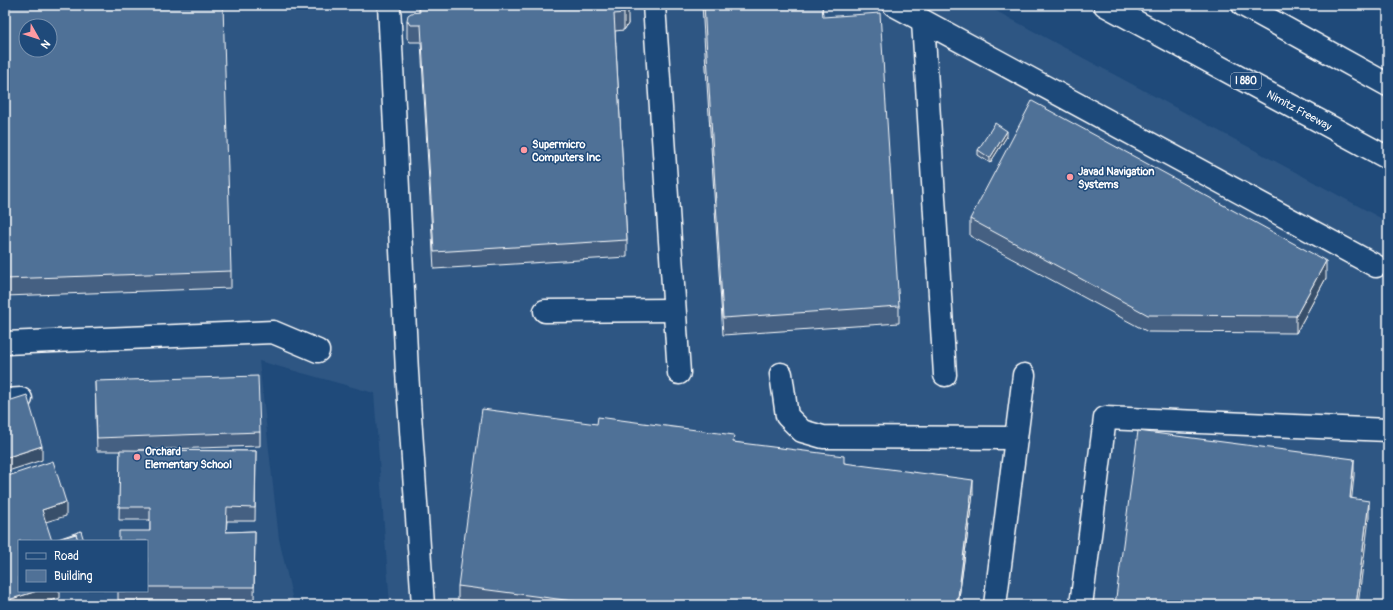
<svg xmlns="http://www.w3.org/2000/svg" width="1393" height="610" font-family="Pangolin,sans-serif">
<rect width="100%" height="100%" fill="#1f4a7a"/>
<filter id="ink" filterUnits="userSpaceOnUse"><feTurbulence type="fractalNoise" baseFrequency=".025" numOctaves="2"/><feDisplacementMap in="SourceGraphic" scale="8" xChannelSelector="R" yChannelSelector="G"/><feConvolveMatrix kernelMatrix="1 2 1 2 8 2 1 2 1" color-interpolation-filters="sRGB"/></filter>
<g filter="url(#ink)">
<!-- built -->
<path fill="#2e5683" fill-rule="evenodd" d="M 5,5 L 985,5 L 1388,222 L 1388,605 L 390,605 L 374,393 L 259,361 L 279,539 L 294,605 L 5,605 ZM 26,26 L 50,26 L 50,50 L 26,50 ZM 19,541 L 147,541 L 147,591 L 19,591 Z"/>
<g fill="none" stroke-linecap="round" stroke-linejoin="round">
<!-- minor casing -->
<g stroke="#fff" stroke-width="25">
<g id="minor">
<path d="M 389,5 L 407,372 L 423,605"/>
<path d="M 654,5 L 679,373"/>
<path d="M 894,5 L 1376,266"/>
<path d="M 923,21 L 945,375"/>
<path d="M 545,311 L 674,310"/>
<path d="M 5,343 L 273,332 L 318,351"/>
<path d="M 781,374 L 787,416 L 802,431 L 823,437 L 1016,438"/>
<path d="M 5,400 L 21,399"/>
<path d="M 995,605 L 1024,375"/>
<path d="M 1081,605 L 1105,418 L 1388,430"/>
</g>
</g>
<!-- highway casing -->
<g stroke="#fff" stroke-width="25">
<g id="highway">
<path id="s1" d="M 1105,5 L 1388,158"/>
<path d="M 1243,5 L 1388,85"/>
</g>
</g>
<!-- minor -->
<use href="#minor" stroke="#1f4a7a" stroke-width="22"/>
<!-- highway -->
<use href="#highway" stroke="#1f4a7a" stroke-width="22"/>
</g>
<!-- wall -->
<g fill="#456182" stroke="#fff">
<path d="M 5,5 L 231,271 L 231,288 L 5,296 Z"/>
<path d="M 419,5 L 627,5 L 628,24 L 624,30 L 615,31 L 627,240 L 627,257 L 434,269 L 421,42 L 410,42 L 407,38 L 407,20 L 419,12 Z"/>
<path d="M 702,5 L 822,5 L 823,17 L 899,306 L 899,323 L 723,335 Z"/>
<path d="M 1007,136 L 990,163 L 978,155 L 978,150 Z"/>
<path d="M 970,219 L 1326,278 L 1296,333 L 1148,332 L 970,236 Z"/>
<path d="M 95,381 L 260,432 L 260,446 L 138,450 L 256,451 L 255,521 L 227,521 L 226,532 L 255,531 L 254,601 L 118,600 L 118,591 L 147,591 L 147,541 L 150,531 L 150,520 L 119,520 L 120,451 L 97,451 Z"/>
<path d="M 734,442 L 844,463 L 973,494 L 958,605 L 497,605 L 458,600 L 458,586 Z"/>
</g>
<!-- shaded-wall -->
<g fill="#384f6a" stroke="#fff">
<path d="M 628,7 L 628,24 L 624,30 L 624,13 Z"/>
<path d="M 1007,131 L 1007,136 L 990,163 L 990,158 Z"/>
<path d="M 1326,261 L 1326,278 L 1296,333 L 1296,316 Z"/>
<path d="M 42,446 L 42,460 L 5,472 L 5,458 Z"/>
<path d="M 1354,459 L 1354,476 L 1350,515 L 1350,498 Z"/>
<path d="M 973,480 L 973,494 L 958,605 L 957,605 Z"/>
<path d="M 1369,501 L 1369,518 L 1358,605 L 1356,605 Z"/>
<path d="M 66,502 L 66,516 L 42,523 L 42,510 Z"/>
<path d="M 37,591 L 60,591 L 60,598 L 36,605 L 5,605 L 5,601 Z"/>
</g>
<!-- building -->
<g fill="#507197" stroke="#fff" fill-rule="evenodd">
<path d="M 5,5 L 223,5 L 231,271 L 5,279 ZM 26,26 L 50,26 L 50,50 L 26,50 Z"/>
<path d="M 419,5 L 627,5 L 628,7 L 624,13 L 614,14 L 627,240 L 434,252 L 421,25 L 410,25 L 407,20 L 408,15 L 411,13 L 420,12 Z"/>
<path d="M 704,5 L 822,5 L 823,17 L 880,13 L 899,306 L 723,318 Z"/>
<path d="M 1032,101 L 1326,261 L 1296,316 L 1148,315 L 970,219 Z"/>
<path d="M 995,123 L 1007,131 L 990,158 L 978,150 Z"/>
<path d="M 258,376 L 260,432 L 97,438 L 95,381 Z"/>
<path d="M 27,395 L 42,446 L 5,458 L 5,402 Z"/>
<path d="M 482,409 L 597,424 L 598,417 L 734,435 L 733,442 L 844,456 L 844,463 L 973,480 L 957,605 L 603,605 L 458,586 Z"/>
<path d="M 1138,431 L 1354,459 L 1350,498 L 1369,501 L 1356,605 L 1115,605 Z"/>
<path d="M 120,450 L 256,451 L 255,508 L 227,507 L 226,532 L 255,531 L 254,587 L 147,587 L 147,541 L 119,541 L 119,531 L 150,531 L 150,507 L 119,507 Z"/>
<path d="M 53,461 L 66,502 L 42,510 L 52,541 L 19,541 L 19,591 L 37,591 L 5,601 L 5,477 Z"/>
<path d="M 81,531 L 84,541 L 78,541 L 76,534 L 53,541 L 52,541 Z"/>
<path d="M 76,534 L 78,541 L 53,541 Z"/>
</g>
</g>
<!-- markers -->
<g fill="#ff9aa2" stroke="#1f4a7a" stroke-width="1.5">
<circle cx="524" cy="150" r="4"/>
<circle cx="1070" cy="177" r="4"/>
<circle cx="137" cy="457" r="4"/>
</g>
<g text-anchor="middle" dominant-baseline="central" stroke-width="3" stroke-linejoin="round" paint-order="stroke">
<!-- shield labels -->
<rect fill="#1f4a7a" stroke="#bcc9d7" stroke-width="1" x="1231" y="73" width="30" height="16" rx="3"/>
<g font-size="10" font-weight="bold" fill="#fff">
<text x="1246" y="81">I 880</text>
</g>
<!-- street labels -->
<g font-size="11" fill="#fff" stroke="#1f4a7a">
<text stroke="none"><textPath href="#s1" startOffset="221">Nimitz Freeway</textPath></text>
</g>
<!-- poi labels -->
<g font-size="11" font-weight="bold" fill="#fff" stroke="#1f4a7a" text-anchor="start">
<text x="532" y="144">Supermicro<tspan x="532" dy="13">Computers Inc</tspan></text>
<text x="1078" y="171">Javad Navigation<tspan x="1078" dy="13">Systems</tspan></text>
<text x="145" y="451">Orchard<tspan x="145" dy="13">Elementary School</tspan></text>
</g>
</g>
<!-- margin -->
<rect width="1393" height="610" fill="none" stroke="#1f4a7a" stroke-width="20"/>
<rect x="10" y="10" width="1373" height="590" fill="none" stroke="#fff" stroke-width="1.5" filter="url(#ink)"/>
<!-- legend -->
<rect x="18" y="540" width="130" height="52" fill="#1f4a7a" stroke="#7992af"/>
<rect x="26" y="553" width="20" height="6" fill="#1f4a7a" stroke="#7992af"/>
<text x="54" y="560" font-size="12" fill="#ffffff">Road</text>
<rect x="26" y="570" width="20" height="12" fill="#507197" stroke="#7992af"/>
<text x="54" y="580" font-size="12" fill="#ffffff">Building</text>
<!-- north arrow -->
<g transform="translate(38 38) rotate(129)"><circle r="19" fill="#1f4a7a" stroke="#7992af"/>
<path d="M0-3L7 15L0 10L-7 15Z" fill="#ff9aa2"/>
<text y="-6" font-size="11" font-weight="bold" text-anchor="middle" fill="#ffffff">N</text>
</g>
</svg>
